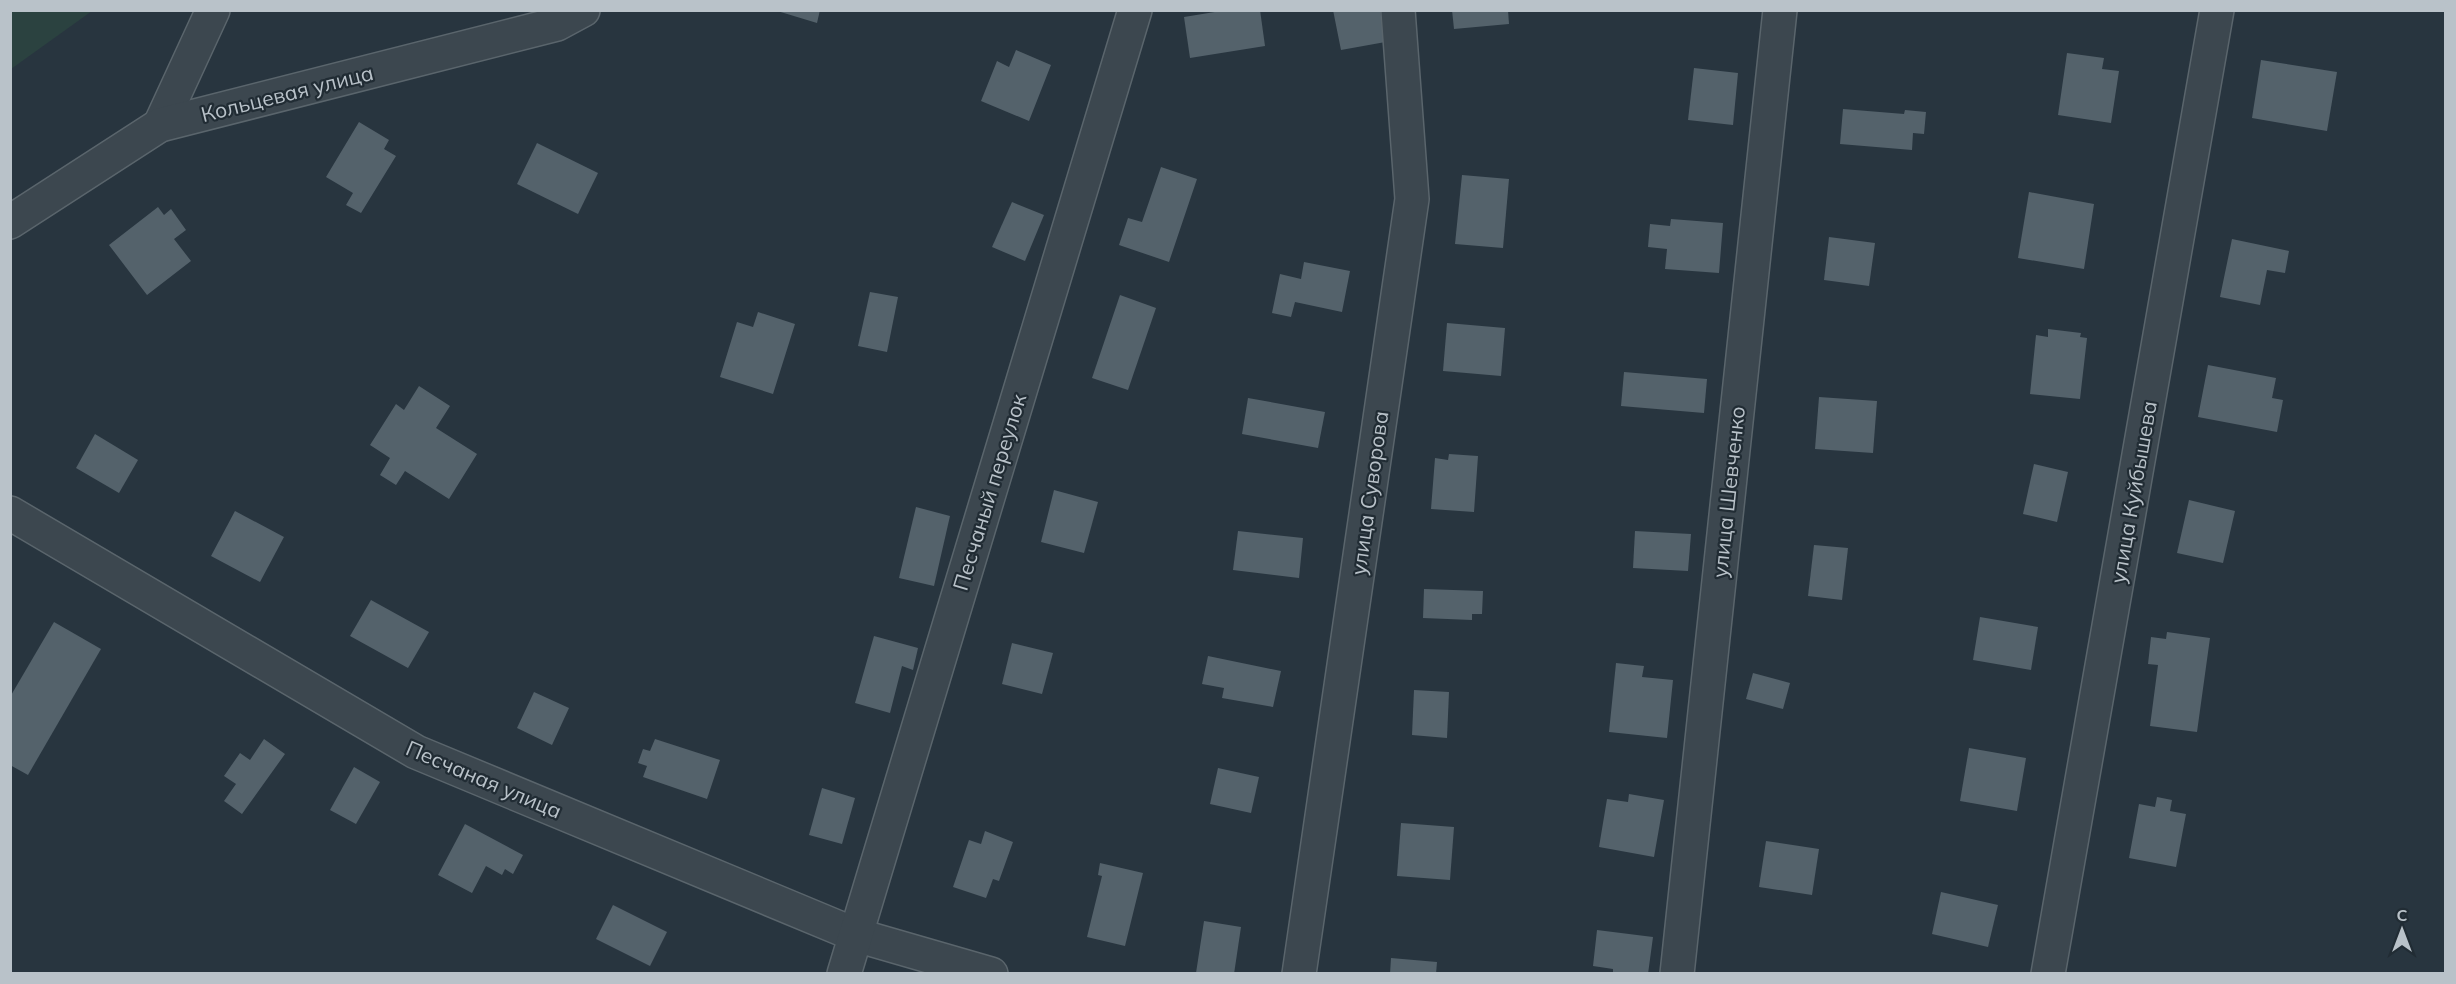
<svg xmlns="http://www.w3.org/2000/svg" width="2456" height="984" font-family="Mulish,sans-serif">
<rect width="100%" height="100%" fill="#28353f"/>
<!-- green -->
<path fill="#2b4240" d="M 11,10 L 92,10 L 92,11 L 11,69 Z"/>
<!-- building -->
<g fill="#54626b">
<path d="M 774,10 L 820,10 L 817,23 Z"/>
<path d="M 1227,10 L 1260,10 L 1265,46 L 1190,58 L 1184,17 Z"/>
<path d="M 1333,10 L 1380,10 L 1381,16 L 1386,15 L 1391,41 L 1341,50 Z"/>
<path d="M 1452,10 L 1508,10 L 1509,24 L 1454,29 Z"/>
<path d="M 1016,50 L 1051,65 L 1029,121 L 981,101 L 997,61 L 1009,67 Z"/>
<path d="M 2067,53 L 2104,58 L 2102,69 L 2119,71 L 2111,123 L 2058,115 Z"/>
<path d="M 2261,60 L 2337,72 L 2327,131 L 2252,118 Z"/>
<path d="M 1694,68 L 1738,73 L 1733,125 L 1688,120 Z"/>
<path d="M 1843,109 L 1904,114 L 1905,110 L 1926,112 L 1924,134 L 1913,133 L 1912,150 L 1840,144 Z"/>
<path d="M 359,122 L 389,140 L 384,149 L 396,156 L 361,213 L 346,205 L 353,193 L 326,177 Z"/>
<path d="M 537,143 L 598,173 L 578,214 L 517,184 Z"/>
<path d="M 1161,167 L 1197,179 L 1169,262 L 1119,245 L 1128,218 L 1142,222 Z"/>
<path d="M 1462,175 L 1509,179 L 1503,248 L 1455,244 Z"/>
<path d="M 2029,192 L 2094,204 L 2084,269 L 2018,258 Z"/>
<path d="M 1012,202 L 1044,215 L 1025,261 L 992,247 Z"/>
<path d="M 158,207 L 164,215 L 171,209 L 186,230 L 174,239 L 191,261 L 147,295 L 109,245 Z"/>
<path d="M 1671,219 L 1723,223 L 1719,273 L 1665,269 L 1667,249 L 1648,247 L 1650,224 L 1670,226 Z"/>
<path d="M 1829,237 L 1875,243 L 1869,286 L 1824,280 Z"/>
<path d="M 2232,239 L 2289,251 L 2285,273 L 2267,270 L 2260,305 L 2220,297 Z"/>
<path d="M 1304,262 L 1350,271 L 1342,312 L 1295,302 L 1291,317 L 1272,313 L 1280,274 L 1301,279 Z"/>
<path d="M 870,292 L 898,297 L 887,352 L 858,346 Z"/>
<path d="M 1120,295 L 1156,308 L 1128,390 L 1092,378 Z"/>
<path d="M 758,312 L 795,324 L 773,394 L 720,377 L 737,322 L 753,327 Z"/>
<path d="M 1447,323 L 1505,328 L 1501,376 L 1443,371 Z"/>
<path d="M 2048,329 L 2081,333 L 2080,337 L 2087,338 L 2080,399 L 2030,394 L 2036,335 L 2048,337 Z"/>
<path d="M 2208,365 L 2276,378 L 2272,398 L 2283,400 L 2277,432 L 2198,417 Z"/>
<path d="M 1624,372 L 1707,379 L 1704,413 L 1621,406 Z"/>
<path d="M 419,386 L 450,406 L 436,428 L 477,454 L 449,499 L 405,471 L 396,485 L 380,475 L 390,458 L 370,445 L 396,404 L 404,410 Z"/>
<path d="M 1819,397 L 1877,401 L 1873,453 L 1815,449 Z"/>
<path d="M 1248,398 L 1325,412 L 1318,448 L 1242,434 Z"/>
<path d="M 95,434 L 138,460 L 119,493 L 76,468 Z"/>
<path d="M 1449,454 L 1478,456 L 1474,512 L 1431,509 L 1435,458 L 1448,460 Z"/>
<path d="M 2034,464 L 2068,472 L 2057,522 L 2023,514 Z"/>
<path d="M 1054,490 L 1098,502 L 1084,553 L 1041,542 Z"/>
<path d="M 2189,500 L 2235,511 L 2223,563 L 2177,553 Z"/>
<path d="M 916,507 L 950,516 L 934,586 L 899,578 Z"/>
<path d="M 235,511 L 284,537 L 260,582 L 211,556 Z"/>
<path d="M 1238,531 L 1303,538 L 1299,578 L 1233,570 Z"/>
<path d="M 1635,531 L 1691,534 L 1688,571 L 1633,568 Z"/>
<path d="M 1814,545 L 1848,548 L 1842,600 L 1808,596 Z"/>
<path d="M 1424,589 L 1483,591 L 1482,614 L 1472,614 L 1472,620 L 1423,618 Z"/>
<path d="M 371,600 L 429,632 L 408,668 L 350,636 Z"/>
<path d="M 1980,617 L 2038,627 L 2031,670 L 1973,660 Z"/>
<path d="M 54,622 L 101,649 L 28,775 L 10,765 L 10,697 Z"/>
<path d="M 2167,632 L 2210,638 L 2197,732 L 2150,726 L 2158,665 L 2148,664 L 2151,637 L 2166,639 Z"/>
<path d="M 874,636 L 918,648 L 913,670 L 902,666 L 890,713 L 855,703 Z"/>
<path d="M 1012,643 L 1053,653 L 1042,694 L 1002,684 Z"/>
<path d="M 1208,656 L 1281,671 L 1273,707 L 1222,698 L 1224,688 L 1202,684 Z"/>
<path d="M 1616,663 L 1644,666 L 1642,677 L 1673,680 L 1667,738 L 1609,732 Z"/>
<path d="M 1753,673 L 1790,683 L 1783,709 L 1746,699 Z"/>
<path d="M 1414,690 L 1449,692 L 1447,738 L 1412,735 Z"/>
<path d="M 534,692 L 569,708 L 552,745 L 517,728 Z"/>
<path d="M 264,739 L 285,754 L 242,814 L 224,801 L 236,784 L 224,776 L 240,753 L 250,760 Z"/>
<path d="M 655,739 L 720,760 L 707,799 L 643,777 L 647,766 L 638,763 L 643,749 L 650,751 Z"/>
<path d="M 1969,748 L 2026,758 L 2017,811 L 1960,801 Z"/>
<path d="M 354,767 L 380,782 L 356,824 L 330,810 Z"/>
<path d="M 1218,768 L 1259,777 L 1251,813 L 1210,804 Z"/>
<path d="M 822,788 L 855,798 L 842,844 L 809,835 Z"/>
<path d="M 1629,794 L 1664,800 L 1654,857 L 1599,847 L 1607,799 L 1628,802 Z"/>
<path d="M 2157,797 L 2172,800 L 2170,811 L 2186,814 L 2176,867 L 2129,858 L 2139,804 L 2155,807 Z"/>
<path d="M 1401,823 L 1454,827 L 1450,880 L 1397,876 Z"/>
<path d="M 465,824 L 523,855 L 513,874 L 505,869 L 502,875 L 486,866 L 472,893 L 438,875 Z"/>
<path d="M 985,831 L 1013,842 L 999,881 L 993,879 L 986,898 L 953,887 L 969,840 L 981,844 Z"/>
<path d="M 1766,841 L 1819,849 L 1812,895 L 1759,887 Z"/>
<path d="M 1100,863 L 1143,873 L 1125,946 L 1087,937 L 1102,876 L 1098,875 Z"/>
<path d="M 1941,892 L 1998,905 L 1988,947 L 1932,934 Z"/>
<path d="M 613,905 L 667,932 L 650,966 L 596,939 Z"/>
<path d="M 1204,921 L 1241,927 L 1234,974 L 1196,973 Z"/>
<path d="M 1597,930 L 1653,937 L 1648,974 L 1613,974 L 1613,969 L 1593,966 Z"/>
<path d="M 1391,958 L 1437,962 L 1436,974 L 1390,974 Z"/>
</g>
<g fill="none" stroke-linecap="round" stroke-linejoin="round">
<!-- minor casing -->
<g stroke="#5a656c" stroke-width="36">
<g id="minor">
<path d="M 160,125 L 213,10"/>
<path d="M 10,222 L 160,125 L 557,24 L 583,10"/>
<path d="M 10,513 L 416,752 L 856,935 L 991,974"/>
<path d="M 844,974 L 1135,10"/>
<path d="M 1299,974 L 1412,199 L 1398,10"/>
<path d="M 1677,974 L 1780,10"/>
<path d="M 2048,974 L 2217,10"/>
</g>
</g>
<!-- minor -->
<use href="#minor" stroke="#3c474f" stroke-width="33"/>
</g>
<g text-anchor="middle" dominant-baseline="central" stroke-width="4.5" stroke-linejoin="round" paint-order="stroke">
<!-- street labels -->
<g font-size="21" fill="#b9c2c9" stroke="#212c34">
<text transform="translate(287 93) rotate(-14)">Кольцевая улица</text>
<text transform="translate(989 492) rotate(-73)">Песчаный переулок</text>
<text transform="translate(1728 492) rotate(-84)">улица Шевченко</text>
<text transform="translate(2133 492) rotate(-80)">улица Куйбышева</text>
<text transform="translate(1369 493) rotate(-82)">улица Суворова</text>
<text transform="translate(484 779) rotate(23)">Песчаная улица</text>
</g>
</g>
<!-- border -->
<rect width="2456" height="984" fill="none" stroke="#b9c2c9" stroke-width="24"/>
<!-- north arrow -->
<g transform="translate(2402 930)" stroke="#212c34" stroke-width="4.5" paint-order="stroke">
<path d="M0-4.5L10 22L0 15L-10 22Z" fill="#b9c2c9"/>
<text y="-9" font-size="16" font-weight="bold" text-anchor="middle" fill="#b9c2c9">С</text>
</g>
</svg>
